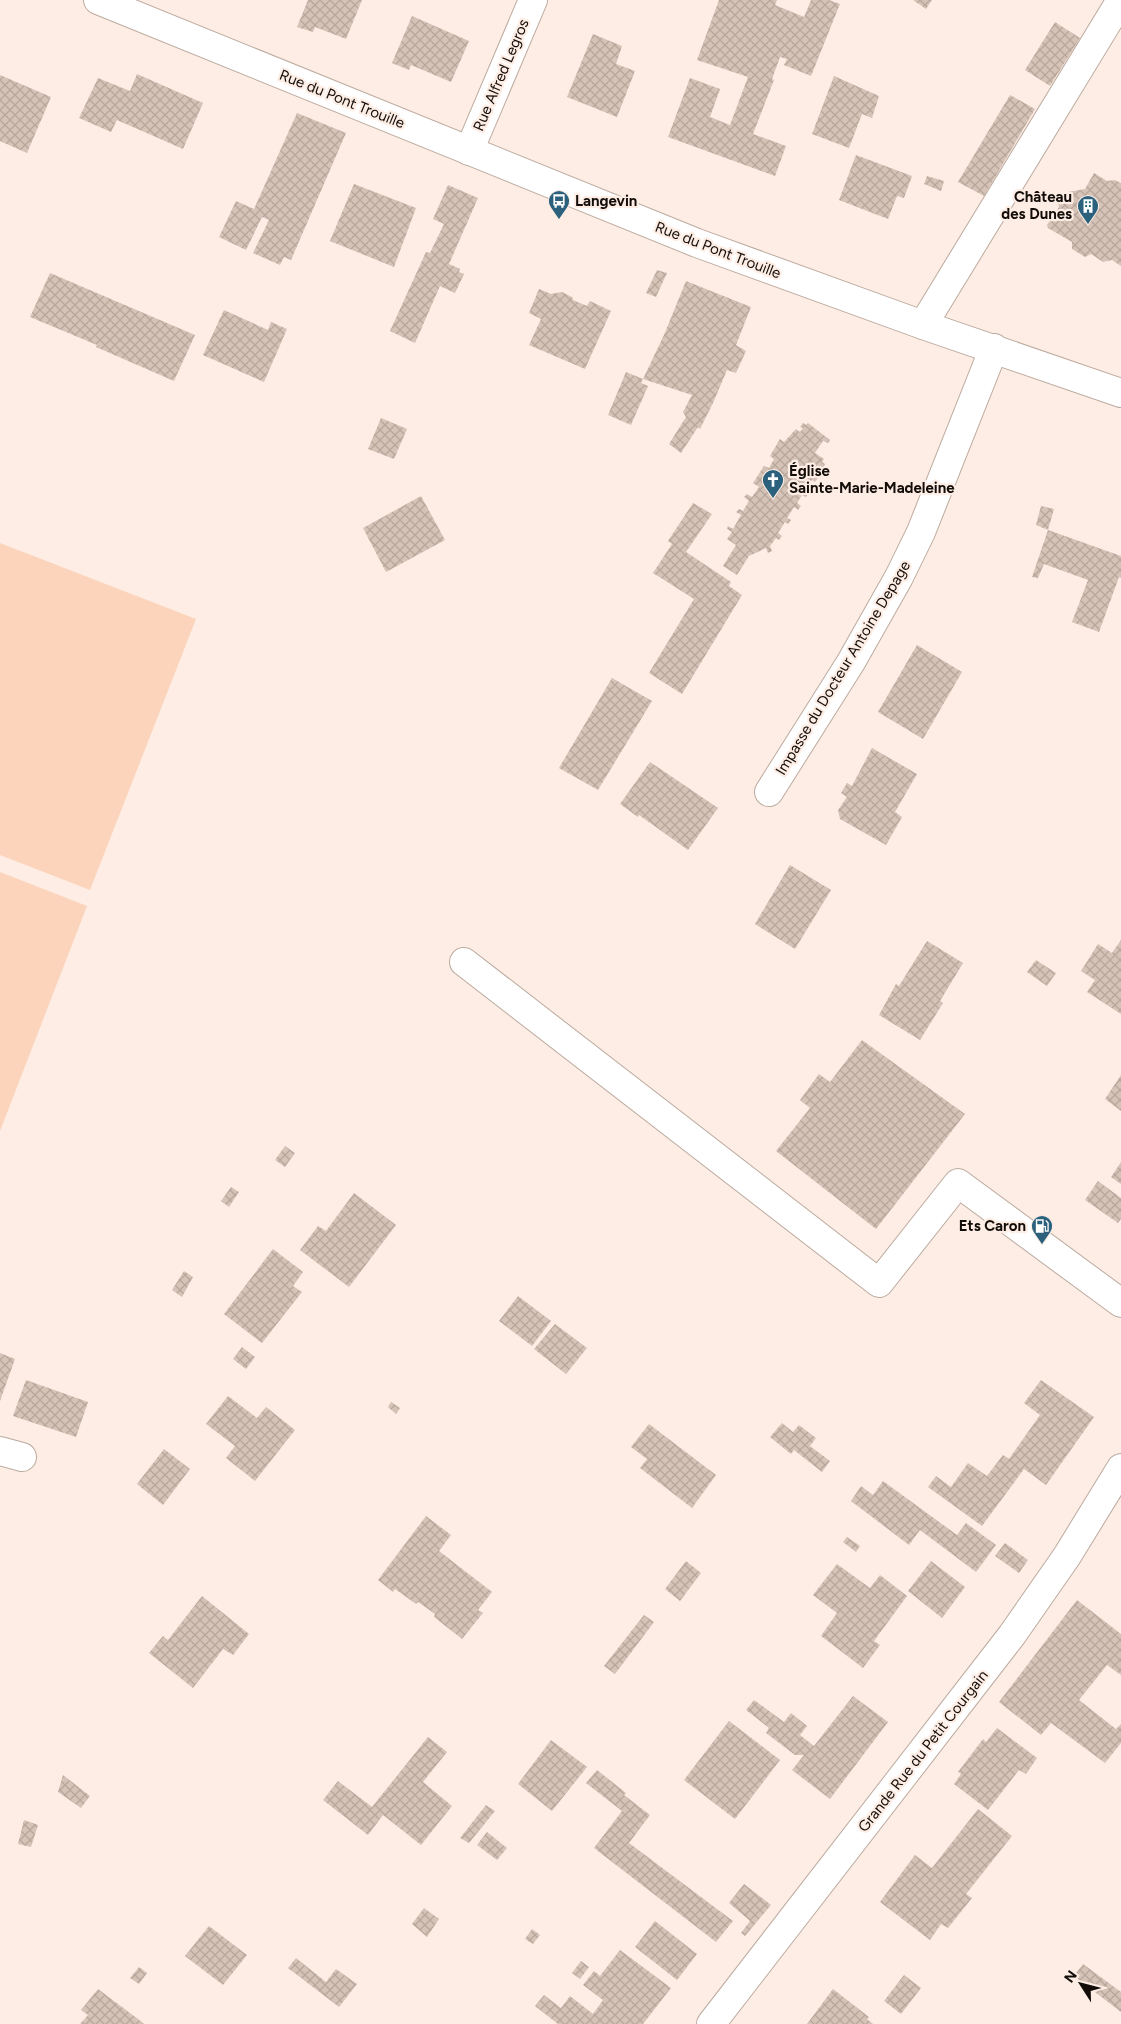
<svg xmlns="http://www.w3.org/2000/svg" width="1121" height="2024" font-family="Figtree,sans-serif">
<defs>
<pattern id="building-cross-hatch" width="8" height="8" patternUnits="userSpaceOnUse" patternTransform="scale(1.25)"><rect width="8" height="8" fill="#d6c3b7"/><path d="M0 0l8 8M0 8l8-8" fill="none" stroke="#b7a69c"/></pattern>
</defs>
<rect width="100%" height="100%" fill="#fdede4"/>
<!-- park -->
<g fill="#fcd4bc">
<path d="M 0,543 L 196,619 L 90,890 L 0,855 Z"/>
<path d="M 0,872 L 87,906 L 0,1131 Z"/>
</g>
<!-- building -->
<g fill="url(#building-cross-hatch)">
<path d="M 308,0 L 362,0 L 346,39 L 315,27 L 313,32 L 297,27 Z"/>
<path d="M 719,0 L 777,0 L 775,5 L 804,17 L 811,0 L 829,0 L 840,4 L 811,76 L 784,65 L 787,59 L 780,57 L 772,79 L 774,80 L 753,134 L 786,146 L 775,176 L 668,137 L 690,78 L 720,89 L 710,117 L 730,125 L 748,77 L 697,60 Z"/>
<path d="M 913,0 L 932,0 L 926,9 Z"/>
<path d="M 412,16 L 469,41 L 451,82 L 411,65 L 409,70 L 392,63 Z"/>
<path d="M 1055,22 L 1080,38 L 1050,86 L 1025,70 Z"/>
<path d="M 593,34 L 622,46 L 616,64 L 635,71 L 617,117 L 567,97 Z"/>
<path d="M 137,74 L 203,103 L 183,149 L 117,120 L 111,132 L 79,118 L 98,78 L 130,91 Z"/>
<path d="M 0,75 L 51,97 L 27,153 L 0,141 Z"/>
<path d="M 834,76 L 879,96 L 872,118 L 862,114 L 849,148 L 812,134 Z"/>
<path d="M 1010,95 L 1035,109 L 984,196 L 958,182 Z"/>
<path d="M 297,113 L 346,133 L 291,260 L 284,257 L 280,265 L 253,253 L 269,220 L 262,217 L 246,250 L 219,237 L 236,201 L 254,209 Z"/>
<path d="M 856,155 L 912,176 L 904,198 L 897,196 L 888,219 L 839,200 Z"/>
<path d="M 1094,173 L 1107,181 L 1115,180 L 1121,183 L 1121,266 L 1112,260 L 1103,262 L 1091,254 L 1085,257 L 1072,249 L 1072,242 L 1048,228 L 1047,225 L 1059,207 L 1057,200 L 1062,193 L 1085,189 Z"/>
<path d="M 927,176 L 944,181 L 941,191 L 924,184 Z"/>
<path d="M 354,184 L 416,208 L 394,267 L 330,241 Z"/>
<path d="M 448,185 L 478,198 L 449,264 L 460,269 L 459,272 L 464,274 L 455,293 L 440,286 L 415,343 L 390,331 L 426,252 L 430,253 L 444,224 L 433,219 Z"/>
<path d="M 657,270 L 667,273 L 656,297 L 646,293 Z"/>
<path d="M 50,273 L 195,335 L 174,381 L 96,347 L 97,345 L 30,317 Z"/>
<path d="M 686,281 L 751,307 L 736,345 L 746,351 L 736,373 L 727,370 L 713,403 L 700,429 L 698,427 L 681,453 L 669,444 L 686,417 L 683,412 L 692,395 L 643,379 L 641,383 L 648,386 L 631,425 L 608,415 L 626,372 L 643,379 L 664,335 Z"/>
<path d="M 539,289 L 551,294 L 562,292 L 572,297 L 573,300 L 587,306 L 590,301 L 611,311 L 585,369 L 529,345 L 541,319 L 529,313 Z"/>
<path d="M 224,310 L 268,330 L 271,322 L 287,329 L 264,382 L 203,355 Z"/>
<path d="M 381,418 L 407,429 L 394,459 L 368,449 Z"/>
<path d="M 803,423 L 806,425 L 808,423 L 830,440 L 828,443 L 823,441 L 815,453 L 824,459 L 822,462 L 825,464 L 823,468 L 820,466 L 814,475 L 818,478 L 815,482 L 812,480 L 806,489 L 810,492 L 806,497 L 802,495 L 797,503 L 801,506 L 798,510 L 794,507 L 787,518 L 791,520 L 788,524 L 785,522 L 778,533 L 782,536 L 779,540 L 776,538 L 770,546 L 772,551 L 768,553 L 766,548 L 749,556 L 737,575 L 723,566 L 736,545 L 727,539 L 732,532 L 727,529 L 728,526 L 733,529 L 741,515 L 736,512 L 739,509 L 743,511 L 749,501 L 744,497 L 747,494 L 752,497 L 759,487 L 753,483 L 764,466 L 769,468 L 774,459 L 770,456 L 780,439 L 784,442 L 796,429 L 800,432 L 803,428 L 800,427 Z"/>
<path d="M 421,496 L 445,540 L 386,572 L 363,528 Z"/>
<path d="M 693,503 L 712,514 L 686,552 L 731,582 L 729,586 L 742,595 L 682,694 L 649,673 L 694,599 L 653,573 L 672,544 L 668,541 Z"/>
<path d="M 1041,506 L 1054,509 L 1048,530 L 1036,525 Z"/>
<path d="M 1048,530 L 1121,556 L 1121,578 L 1119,577 L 1099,632 L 1072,622 L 1088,580 L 1044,564 L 1038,578 L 1032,577 Z"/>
<path d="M 917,645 L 962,672 L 923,739 L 878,712 Z"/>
<path d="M 612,678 L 652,701 L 598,790 L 559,768 Z"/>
<path d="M 872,748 L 917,774 L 895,812 L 902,817 L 886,845 L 840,819 L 838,810 L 847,797 L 841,793 L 847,783 L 852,786 Z"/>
<path d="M 650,762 L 718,808 L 688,850 L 639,815 L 638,817 L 620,804 Z"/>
<path d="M 790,865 L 831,890 L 795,949 L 755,924 Z"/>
<path d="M 1121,940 L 1121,1014 L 1087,992 L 1095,980 L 1081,971 L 1098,944 L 1112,953 Z"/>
<path d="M 927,941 L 963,963 L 940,1001 L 943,1003 L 920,1040 L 879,1015 L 896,984 L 899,986 Z"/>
<path d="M 1036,960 L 1056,973 L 1047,986 L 1027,972 Z"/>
<path d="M 862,1040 L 965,1114 L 876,1229 L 776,1151 L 810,1108 L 800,1100 L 819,1074 L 830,1082 Z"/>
<path d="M 1121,1075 L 1121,1111 L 1105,1099 Z"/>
<path d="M 285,1146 L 295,1153 L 285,1167 L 275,1160 Z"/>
<path d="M 1121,1162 L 1121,1184 L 1111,1177 Z"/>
<path d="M 1098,1181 L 1121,1198 L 1121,1219 L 1118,1223 L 1085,1200 Z"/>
<path d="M 231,1187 L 239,1192 L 229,1207 L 221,1201 Z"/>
<path d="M 354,1193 L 396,1225 L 349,1287 L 300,1250 L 318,1226 L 326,1231 Z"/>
<path d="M 273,1249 L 303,1272 L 293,1286 L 302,1292 L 262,1343 L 224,1314 Z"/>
<path d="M 184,1271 L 193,1277 L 182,1297 L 172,1290 Z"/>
<path d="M 518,1296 L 551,1321 L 532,1346 L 499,1321 Z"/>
<path d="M 555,1324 L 587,1348 L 566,1374 L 534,1349 Z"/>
<path d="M 242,1347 L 255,1357 L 246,1369 L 233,1359 Z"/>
<path d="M 0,1353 L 15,1359 L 0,1401 Z"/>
<path d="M 26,1380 L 88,1402 L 76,1437 L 13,1416 Z"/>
<path d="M 1041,1380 L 1094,1417 L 1046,1485 L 1024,1469 L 982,1526 L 928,1487 L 936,1476 L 951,1487 L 968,1463 L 987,1476 L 1003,1455 L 1009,1459 L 1040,1415 L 1024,1403 Z"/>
<path d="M 228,1396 L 257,1418 L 266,1407 L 295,1430 L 255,1481 L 226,1458 L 235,1446 L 206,1424 Z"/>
<path d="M 391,1402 L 400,1408 L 396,1414 L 388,1407 Z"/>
<path d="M 782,1423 L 793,1432 L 799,1425 L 816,1438 L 810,1446 L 830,1461 L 822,1472 L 794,1450 L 791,1454 L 770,1437 Z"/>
<path d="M 649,1424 L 716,1475 L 692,1508 L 640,1468 L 647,1459 L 631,1447 Z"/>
<path d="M 164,1449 L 190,1469 L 163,1505 L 137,1484 Z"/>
<path d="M 883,1481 L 957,1535 L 966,1523 L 996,1545 L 976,1572 L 920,1530 L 909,1545 L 851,1501 L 861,1486 L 873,1495 Z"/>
<path d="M 426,1516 L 451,1535 L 439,1551 L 492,1592 L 478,1610 L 483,1613 L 462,1639 L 434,1617 L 435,1614 L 418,1602 L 416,1604 L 395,1589 L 393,1592 L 378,1580 Z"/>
<path d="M 847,1537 L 860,1546 L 856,1552 L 843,1542 Z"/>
<path d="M 1005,1543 L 1028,1560 L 1019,1573 L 995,1556 Z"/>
<path d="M 686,1561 L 701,1573 L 680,1601 L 665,1589 Z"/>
<path d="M 931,1561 L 965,1587 L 942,1618 L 908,1591 Z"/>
<path d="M 837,1564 L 870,1588 L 880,1575 L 907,1596 L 874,1641 L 880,1645 L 863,1668 L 821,1636 L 837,1613 L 813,1595 Z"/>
<path d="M 202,1596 L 249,1634 L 233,1655 L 223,1649 L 193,1688 L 149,1653 L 163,1636 L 168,1640 Z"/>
<path d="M 1077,1600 L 1121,1634 L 1121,1675 L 1107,1665 L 1079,1700 L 1116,1729 L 1121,1724 L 1121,1743 L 1105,1763 L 1051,1723 L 1041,1735 L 999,1702 Z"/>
<path d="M 644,1615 L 654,1622 L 615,1674 L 604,1666 Z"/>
<path d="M 853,1696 L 888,1722 L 830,1799 L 792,1770 L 804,1755 L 795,1755 L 766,1733 L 769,1728 L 746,1710 L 754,1700 L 784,1722 L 791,1713 L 807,1726 L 800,1735 L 814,1746 Z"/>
<path d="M 729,1721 L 780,1760 L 735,1819 L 684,1780 Z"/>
<path d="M 997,1728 L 1037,1758 L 1026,1774 L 1019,1770 L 988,1810 L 954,1784 L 961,1774 L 958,1772 L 983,1739 L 986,1742 Z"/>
<path d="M 428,1737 L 447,1752 L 423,1782 L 452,1806 L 421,1845 L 383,1815 L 368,1835 L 323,1800 L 338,1781 L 372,1807 Z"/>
<path d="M 551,1740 L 587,1767 L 552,1811 L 518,1784 Z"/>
<path d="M 597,1770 L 626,1793 L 624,1795 L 650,1815 L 629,1843 L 733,1921 L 716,1942 L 594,1848 L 622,1811 L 586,1783 Z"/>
<path d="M 63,1775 L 90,1796 L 81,1808 L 58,1792 Z"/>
<path d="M 486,1805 L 495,1811 L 469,1843 L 460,1838 Z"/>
<path d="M 978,1809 L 1012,1836 L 966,1894 L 972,1898 L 948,1928 L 941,1924 L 930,1940 L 880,1902 L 915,1855 L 932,1868 Z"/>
<path d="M 24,1820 L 38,1825 L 31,1847 L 18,1844 Z"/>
<path d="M 487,1832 L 507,1848 L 497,1860 L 477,1845 Z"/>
<path d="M 744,1884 L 771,1905 L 745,1936 L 741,1933 L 750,1921 L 729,1903 Z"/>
<path d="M 424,1908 L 439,1919 L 427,1937 L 412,1924 Z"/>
<path d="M 655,1921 L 697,1954 L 677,1980 L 635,1947 Z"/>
<path d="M 209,1926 L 247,1955 L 223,1985 L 185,1956 Z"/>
<path d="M 532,1929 L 540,1935 L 533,1944 L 525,1939 Z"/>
<path d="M 620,1950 L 671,1988 L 643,2024 L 558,2024 L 535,2006 L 544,1995 L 561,2008 L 570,1996 L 593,2014 L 603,2000 L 583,1985 L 594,1971 L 600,1976 Z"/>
<path d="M 296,1958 L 326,1982 L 336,1969 L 357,1984 L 339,2007 L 288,1968 Z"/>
<path d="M 581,1961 L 589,1967 L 580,1979 L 572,1973 Z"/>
<path d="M 1083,1964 L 1121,1992 L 1121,2012 L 1074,1976 Z"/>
<path d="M 139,1967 L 147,1973 L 139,1984 L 130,1978 Z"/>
<path d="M 904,1975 L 921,1988 L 901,2014 L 884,2001 Z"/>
<path d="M 98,1989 L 138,2019 L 144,2024 L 80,2024 L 88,2015 L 81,2010 Z"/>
<path d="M 833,1989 L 869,2017 L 867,2019 L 873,2024 L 807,2024 Z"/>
</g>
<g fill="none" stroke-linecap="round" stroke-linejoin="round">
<!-- minor casing -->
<g stroke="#bcaa9f" stroke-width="30">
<g id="minor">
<path d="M 98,0 L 697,243 L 923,325 L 1121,393"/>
<path d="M 469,151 L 533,0"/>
<path d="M 923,325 L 1121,0"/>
<path d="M 769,792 L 851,662 L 899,577 L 921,532 L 994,348"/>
<path d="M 464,962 L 879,1283 L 958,1183 L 1121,1303"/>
<path d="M 0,1451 L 22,1457"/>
<path d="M 711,2024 L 1012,1635 L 1067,1556 L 1121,1468"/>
</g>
</g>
<!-- minor -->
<use href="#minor" stroke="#fff" stroke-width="28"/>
</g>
<!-- icons -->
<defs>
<g id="bus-pin" transform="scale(1.125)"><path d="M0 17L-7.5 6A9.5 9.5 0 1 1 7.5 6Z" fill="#2b617c" stroke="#fdede4"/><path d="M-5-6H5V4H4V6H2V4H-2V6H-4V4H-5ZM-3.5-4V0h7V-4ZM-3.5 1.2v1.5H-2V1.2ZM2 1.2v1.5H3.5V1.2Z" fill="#fff"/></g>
<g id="building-pin" transform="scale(1.125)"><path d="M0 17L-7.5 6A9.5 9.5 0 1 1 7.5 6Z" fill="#2b617c" stroke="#fdede4"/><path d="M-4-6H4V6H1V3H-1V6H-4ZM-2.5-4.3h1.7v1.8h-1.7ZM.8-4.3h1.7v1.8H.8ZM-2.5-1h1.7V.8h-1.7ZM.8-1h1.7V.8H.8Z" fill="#fff"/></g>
<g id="church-pin" transform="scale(1.125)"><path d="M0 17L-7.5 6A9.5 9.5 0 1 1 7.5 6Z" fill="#2b617c" stroke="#fdede4"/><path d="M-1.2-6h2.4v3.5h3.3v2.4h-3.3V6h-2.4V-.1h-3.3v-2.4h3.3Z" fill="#fff"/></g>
<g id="fuel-pin" transform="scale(1.125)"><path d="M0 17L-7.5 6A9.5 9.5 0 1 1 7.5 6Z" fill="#2b617c" stroke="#fdede4"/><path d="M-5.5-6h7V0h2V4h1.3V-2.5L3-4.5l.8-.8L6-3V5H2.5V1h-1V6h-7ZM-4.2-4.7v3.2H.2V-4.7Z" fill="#fff"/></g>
</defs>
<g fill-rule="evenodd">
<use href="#bus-pin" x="559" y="201"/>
<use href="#building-pin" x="1088" y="206"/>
<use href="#church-pin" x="773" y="480"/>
<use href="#fuel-pin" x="1042" y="1226"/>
</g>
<g text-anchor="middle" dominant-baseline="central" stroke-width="4.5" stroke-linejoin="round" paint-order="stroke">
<!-- street labels -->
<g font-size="15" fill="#130d09" stroke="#fdede4">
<text transform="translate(501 75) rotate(-67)">Rue Alfred Legros</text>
<text transform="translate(342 99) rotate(22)">Rue du Pont Trouille</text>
<text transform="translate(718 250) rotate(21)">Rue du Pont Trouille</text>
<text transform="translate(843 668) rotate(-59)">Impasse du Docteur Antoine Depage</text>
<text transform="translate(923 1751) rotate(-52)">Grande Rue du Petit Courgain</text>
</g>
<!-- poi labels -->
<g font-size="15" font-weight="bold" fill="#130d09" stroke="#fdede4" text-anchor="end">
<text x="1072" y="197">Château<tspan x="1072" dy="17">des Dunes</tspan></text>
<text x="575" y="201" text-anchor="start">Langevin</text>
<text x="789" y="471" text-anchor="start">Église<tspan x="789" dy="17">Sainte-Marie-Madeleine</tspan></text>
<text x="1026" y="1226">Ets Caron</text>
</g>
</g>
<!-- north arrow -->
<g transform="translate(1081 1984) rotate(306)" stroke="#fdede4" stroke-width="4" paint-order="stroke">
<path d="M0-4L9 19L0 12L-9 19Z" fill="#130d09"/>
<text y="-8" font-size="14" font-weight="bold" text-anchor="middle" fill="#130d09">N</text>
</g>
</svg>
